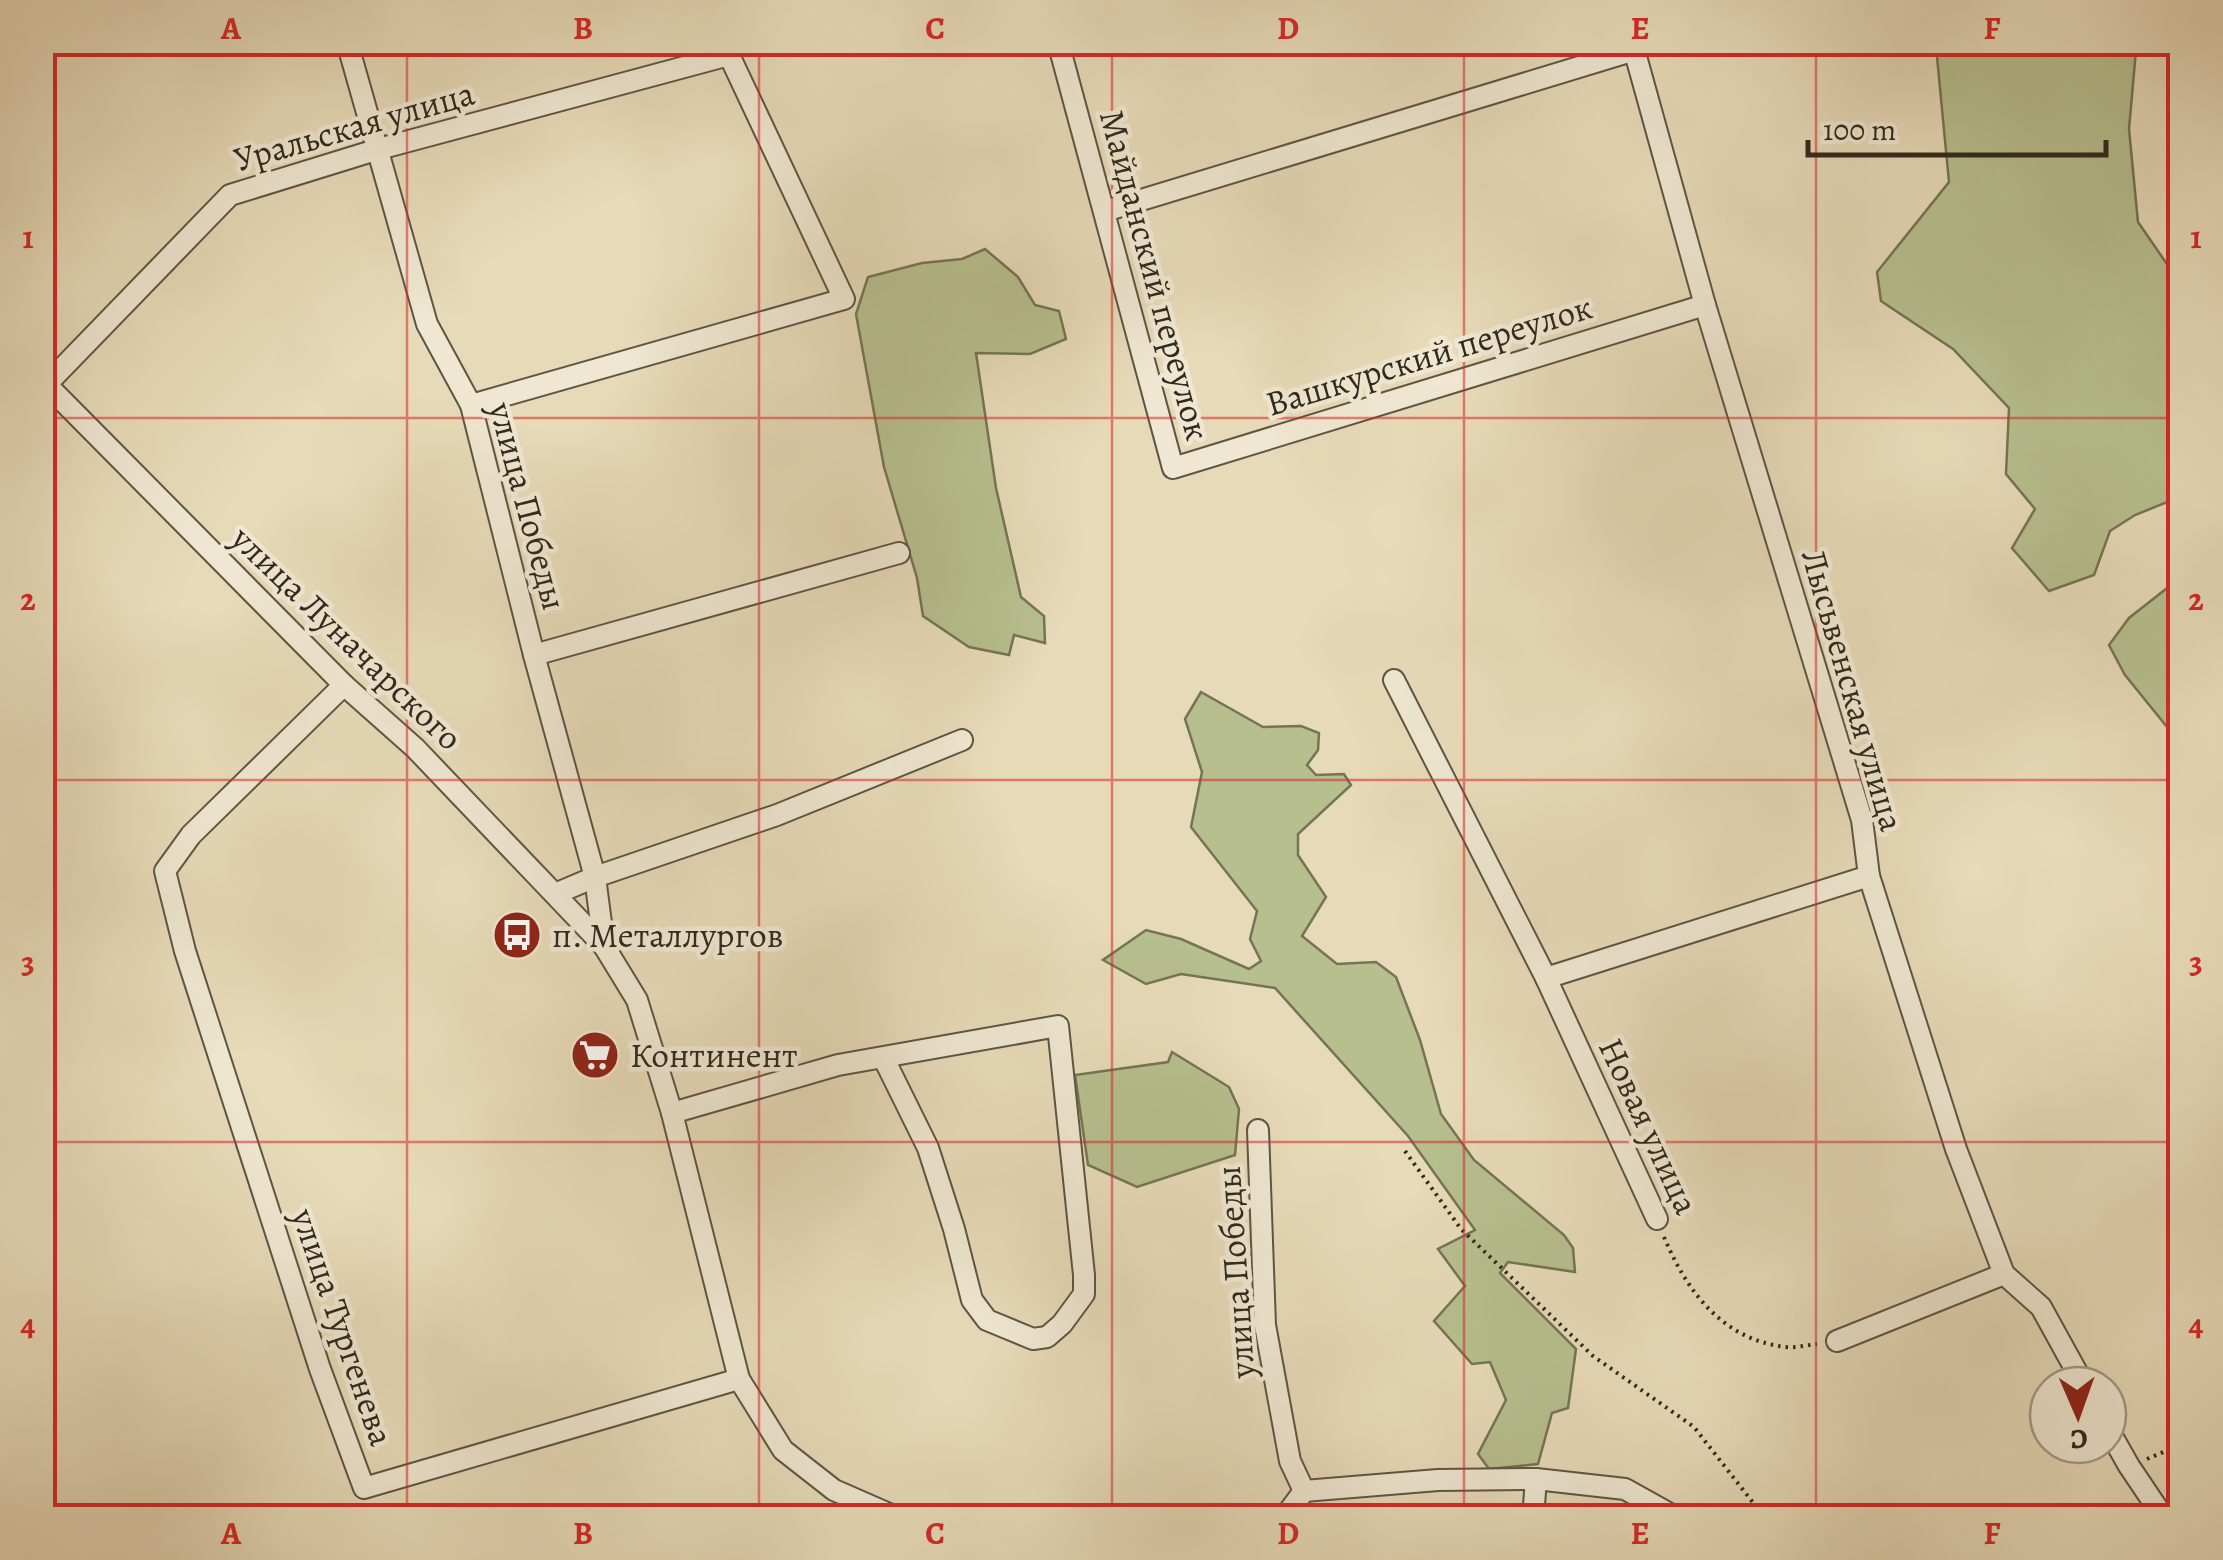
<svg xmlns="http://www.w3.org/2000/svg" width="2223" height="1560" font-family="Alegreya,serif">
<rect width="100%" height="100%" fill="#e7dab8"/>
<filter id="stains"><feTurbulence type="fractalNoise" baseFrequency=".002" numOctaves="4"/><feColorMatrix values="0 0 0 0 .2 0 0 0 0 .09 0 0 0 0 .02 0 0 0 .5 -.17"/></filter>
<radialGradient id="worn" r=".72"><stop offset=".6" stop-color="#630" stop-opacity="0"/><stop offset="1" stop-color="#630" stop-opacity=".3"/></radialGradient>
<!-- green -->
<g fill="#b7bf8e" stroke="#747456" stroke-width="2.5">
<path d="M 1933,43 L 2138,43 L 2136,50 L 2129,129 L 2138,222 L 2180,283 L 2180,497 L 2135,515 L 2110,531 L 2094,575 L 2049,591 L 2012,548 L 2035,509 L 2006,474 L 2009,408 L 1953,349 L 1881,301 L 1877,272 L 1949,182 L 1937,57 Z"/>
<path d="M 985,249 L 1018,277 L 1035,305 L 1059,311 L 1066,339 L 1030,354 L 976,353 L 996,488 L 1021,597 L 1044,616 L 1045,643 L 1014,635 L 1009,655 L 969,647 L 923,616 L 917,578 L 884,467 L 856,314 L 868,277 L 922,263 L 962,259 Z"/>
<path d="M 2166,589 L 2180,593 L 2180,743 L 2125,675 L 2109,645 L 2129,618 Z"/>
<path d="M 1201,692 L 1263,727 L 1301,726 L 1319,733 L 1318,750 L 1307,765 L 1316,775 L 1344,774 L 1351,785 L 1298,834 L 1298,855 L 1326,897 L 1302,936 L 1337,964 L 1376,962 L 1396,977 L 1420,1040 L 1441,1114 L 1474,1160 L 1564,1235 L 1573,1248 L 1575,1272 L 1508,1262 L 1500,1273 L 1576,1349 L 1568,1408 L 1552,1413 L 1538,1464 L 1489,1469 L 1478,1454 L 1506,1400 L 1490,1362 L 1472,1364 L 1434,1321 L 1465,1286 L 1438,1249 L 1475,1230 L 1408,1136 L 1275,988 L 1181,974 L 1146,984 L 1103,960 L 1146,930 L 1181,939 L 1249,969 L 1261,961 L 1250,939 L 1257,911 L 1191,827 L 1202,772 L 1185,719 Z"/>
<path d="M 1172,1052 L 1229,1087 L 1239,1109 L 1235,1155 L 1137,1187 L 1088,1165 L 1075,1075 L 1168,1062 Z"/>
</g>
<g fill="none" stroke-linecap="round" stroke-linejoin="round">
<!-- minor casing -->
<g stroke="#5e5544" stroke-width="24">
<g id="minor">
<path d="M 347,42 L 427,324 L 471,405 L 534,655 L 595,877 L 604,946 L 637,1000 L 672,1113 L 739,1379 L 783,1450 L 834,1490 L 898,1518"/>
<path d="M 1058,42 L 1173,468 L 1705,305"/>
<path d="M 1632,42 L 1705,305 L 1862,820 L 1869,876 L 1956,1149 L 2004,1274 L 2041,1307 L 2084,1385"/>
<path d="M 1105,211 L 1635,50"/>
<path d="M 42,380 L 344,685 L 415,748 L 604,946"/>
<path d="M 42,389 L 230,195 L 379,149 L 729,55 L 844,299 L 471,405"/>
<path d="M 534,655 L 899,553"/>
<path d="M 1394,680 L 1546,978 L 1657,1219"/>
<path d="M 344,685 L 191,835 L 165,871 L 185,951 L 320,1369 L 364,1488 L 739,1379"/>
<path d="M 555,894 L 595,877 L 777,815 L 962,740"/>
<path d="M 1546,978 L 1869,876"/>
<path d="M 672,1113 L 838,1065 L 1058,1026 L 1084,1275 L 1084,1294 L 1062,1324 L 1047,1337 L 1033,1339 L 987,1320 L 972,1300 L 954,1229 L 928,1148 L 884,1059"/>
<path d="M 1258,1130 L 1265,1325 L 1290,1461 L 1304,1491"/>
<path d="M 1837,1341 L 2004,1274"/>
<path d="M 2108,1429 L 2129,1466 L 2164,1518"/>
<path d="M 1304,1491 L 1438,1480 L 1536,1479 L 1625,1489 L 1677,1518"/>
<path d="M 1284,1518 L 1304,1491"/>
<path d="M 1533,1518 L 1536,1479"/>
</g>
</g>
<!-- path -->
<g stroke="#31291e" stroke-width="4" stroke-dasharray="2.5 5" stroke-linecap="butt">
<path d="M 1405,1151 L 1461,1229 L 1593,1356 L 1694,1427 L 1765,1518"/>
<path d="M 1664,1237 C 1687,1292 1723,1340 1786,1347 C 1796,1348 1807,1345 1817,1344"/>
<path d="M 2147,1459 L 2180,1445"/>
</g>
<!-- minor -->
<use href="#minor" stroke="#efe7d1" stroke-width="20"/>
</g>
<!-- grid -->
<path fill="none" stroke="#d62828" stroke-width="2.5" stroke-opacity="0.55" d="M 407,42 L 407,1518M 759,42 L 759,1518M 1112,42 L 1112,1518M 1464,42 L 1464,1518M 1816,42 L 1816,1518M 42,418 L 2180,418M 42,780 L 2180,780M 42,1142 L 2180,1142"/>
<!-- icons -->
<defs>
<g id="bus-disc" transform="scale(2.5)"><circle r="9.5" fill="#8f2418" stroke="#efe7d1"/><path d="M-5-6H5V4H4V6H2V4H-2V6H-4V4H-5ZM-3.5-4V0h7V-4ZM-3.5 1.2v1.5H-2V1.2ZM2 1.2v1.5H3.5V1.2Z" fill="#fff"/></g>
<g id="supermarket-disc" transform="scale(2.5)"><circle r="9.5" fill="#8f2418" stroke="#efe7d1"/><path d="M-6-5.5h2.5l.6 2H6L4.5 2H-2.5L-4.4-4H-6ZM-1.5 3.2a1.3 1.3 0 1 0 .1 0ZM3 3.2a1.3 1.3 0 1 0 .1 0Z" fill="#fff"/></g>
</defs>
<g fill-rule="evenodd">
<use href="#bus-disc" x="517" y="935"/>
<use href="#supermarket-disc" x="595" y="1055"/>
</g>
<g text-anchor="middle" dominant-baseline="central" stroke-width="9" stroke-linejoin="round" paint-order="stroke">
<!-- street labels -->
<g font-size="35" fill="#31291e" stroke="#efe7d1">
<text transform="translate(354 126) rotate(-16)">Уральская улица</text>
<text transform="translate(1155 275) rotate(75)">Майданский переулок</text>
<text transform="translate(1429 355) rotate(-17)">Вашкурский переулок</text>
<text transform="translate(528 506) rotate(75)">улица Победы</text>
<text transform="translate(347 638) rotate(44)">улица Луначарского</text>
<text transform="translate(1853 690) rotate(74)">Лысьвенская улица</text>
<text transform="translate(1649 1126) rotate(65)">Новая улица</text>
<text transform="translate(1235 1272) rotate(-94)">улица Победы</text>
<text transform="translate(343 1327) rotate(71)">улица Тургенева</text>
</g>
<!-- poi labels -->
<g font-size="35" fill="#31291e" stroke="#efe7d1" text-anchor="start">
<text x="552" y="935">п. Металлургов</text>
<text x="630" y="1055">Континент</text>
</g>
</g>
<!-- margin -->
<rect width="2223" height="1560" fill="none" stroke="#e7dab8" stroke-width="110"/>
<!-- north arrow -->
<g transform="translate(2078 1415) rotate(178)"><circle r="48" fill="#efe7d1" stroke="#a39b89" stroke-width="2.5"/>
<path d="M0-8L18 38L0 25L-18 38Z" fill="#8f2418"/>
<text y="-15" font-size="28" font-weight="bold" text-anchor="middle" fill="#31291e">С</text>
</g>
<!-- scale -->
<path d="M1808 140v15h298v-15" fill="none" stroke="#31291e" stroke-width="5"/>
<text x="1823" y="140" font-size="30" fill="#31291e" stroke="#efe7d1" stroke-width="8" paint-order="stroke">100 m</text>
<rect x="55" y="55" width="2113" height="1450" fill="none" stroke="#d62828" stroke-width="4"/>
<g font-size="32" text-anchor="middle" font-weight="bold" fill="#d62828">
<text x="231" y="39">A</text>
<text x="583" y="39">B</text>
<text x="935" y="39">C</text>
<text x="1288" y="39">D</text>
<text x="1640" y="39">E</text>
<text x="1992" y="39">F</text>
<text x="28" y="248">1</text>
<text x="2196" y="248">1</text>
<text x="28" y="610">2</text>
<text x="2196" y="610">2</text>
<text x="28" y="973">3</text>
<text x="2196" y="973">3</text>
<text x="28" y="1335">4</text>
<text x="2196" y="1335">4</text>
<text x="231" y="1544">A</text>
<text x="583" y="1544">B</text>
<text x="935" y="1544">C</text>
<text x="1288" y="1544">D</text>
<text x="1640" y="1544">E</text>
<text x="1992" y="1544">F</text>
</g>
<rect width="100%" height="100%" filter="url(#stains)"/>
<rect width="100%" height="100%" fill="url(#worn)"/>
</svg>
